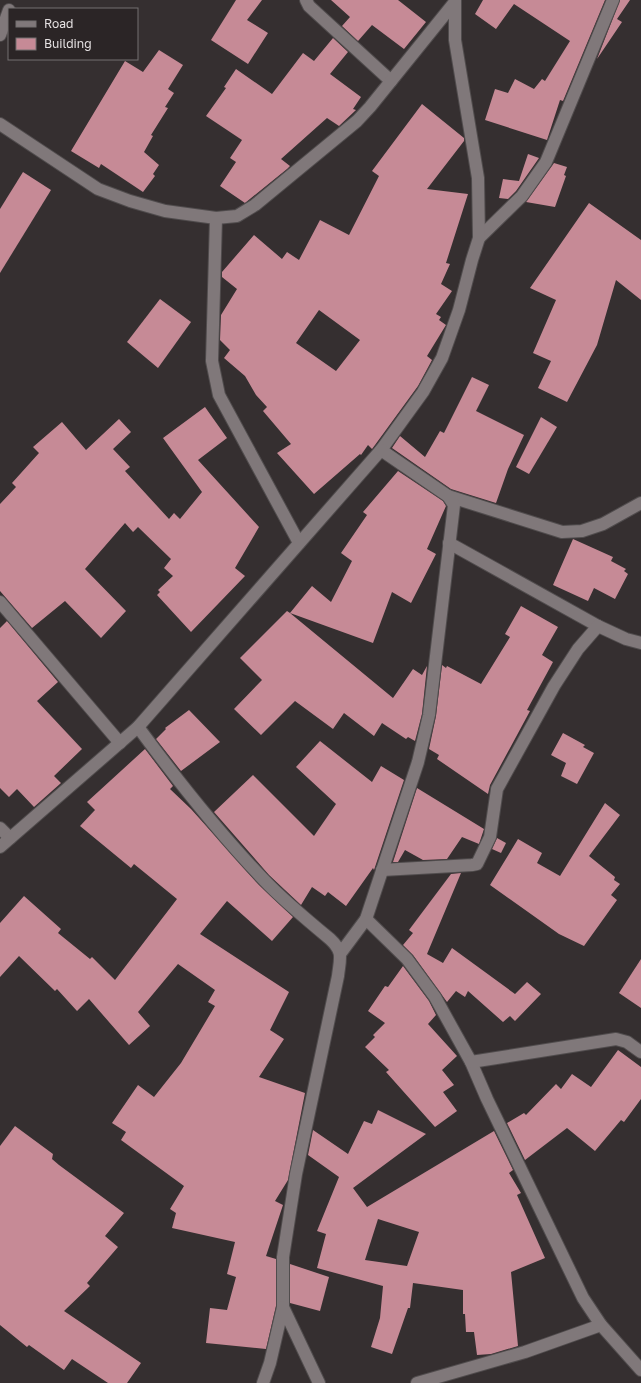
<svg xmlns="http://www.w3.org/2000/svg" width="641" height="1383" font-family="'Golos Text',sans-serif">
<rect width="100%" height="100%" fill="#352f30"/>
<!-- building -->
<g fill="#c68a96" fill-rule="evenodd">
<path d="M 236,0 L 262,0 L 247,20 L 268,33 L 248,64 L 211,40 Z"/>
<path d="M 331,0 L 398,0 L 426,22 L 404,49 L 372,25 L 358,41 L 342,26 L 350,17 Z"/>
<path d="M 483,0 L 605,0 L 563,101 L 560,100 L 547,140 L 485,120 L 495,89 L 508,93 L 515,79 L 534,89 L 542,79 L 545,81 L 570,41 L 514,4 L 496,29 L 475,14 Z"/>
<path d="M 620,0 L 630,0 L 617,19 L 622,22 L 597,59 Z"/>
<path d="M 333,38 L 348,52 L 330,74 L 361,97 L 353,109 L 356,110 L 339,126 L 327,118 L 281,159 L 290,166 L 287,169 L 245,203 L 220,186 L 236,162 L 230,158 L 242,140 L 206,116 L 226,88 L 224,87 L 236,69 L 272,94 L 303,53 L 314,61 Z"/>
<path d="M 159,50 L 183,65 L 168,89 L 174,93 L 165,107 L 168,108 L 151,135 L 153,136 L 144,152 L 159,165 L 153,174 L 155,176 L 143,192 L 101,164 L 99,168 L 71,151 L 125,61 L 143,72 Z"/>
<path d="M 422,104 L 464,138 L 464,141 L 427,189 L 468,194 L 446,263 L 450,264 L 441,284 L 452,291 L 436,314 L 441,317 L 439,320 L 446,325 L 427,356 L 432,360 L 418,386 L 375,445 L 372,449 L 368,445 L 361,455 L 360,454 L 314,494 L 277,453 L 291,444 L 263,411 L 267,407 L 256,395 L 245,376 L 224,358 L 230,350 L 220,340 L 221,315 L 237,289 L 222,277 L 222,272 L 254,235 L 282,259 L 287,252 L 299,260 L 320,220 L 349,235 L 379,176 L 372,171 ZM 319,310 L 360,340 L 336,371 L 296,343 Z"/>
<path d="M 528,154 L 539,158 L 516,191 L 508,199 L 499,198 L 503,179 L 519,181 Z"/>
<path d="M 554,163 L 567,167 L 564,175 L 566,176 L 555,207 L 526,202 Z"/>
<path d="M 23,172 L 51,190 L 0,273 L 0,209 Z"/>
<path d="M 589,203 L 641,240 L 641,300 L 616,280 L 597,345 L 567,402 L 538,388 L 551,361 L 533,353 L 556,300 L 530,288 Z"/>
<path d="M 160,299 L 191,322 L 158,368 L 127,342 Z"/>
<path d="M 472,377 L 489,385 L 476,411 L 524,435 L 508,469 L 496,503 L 451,489 L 392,448 L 400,436 L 425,457 L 440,431 L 444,433 Z"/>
<path d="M 205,407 L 227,438 L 198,460 L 259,527 L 235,568 L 245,576 L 191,632 L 157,595 L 160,592 L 158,590 L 173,576 L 164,568 L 171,559 L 138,527 L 133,532 L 125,523 L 85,569 L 126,611 L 101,638 L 65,601 L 32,628 L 0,591 L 0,504 L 16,487 L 12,483 L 39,453 L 33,447 L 62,422 L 86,450 L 119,419 L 131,432 L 113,449 L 130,467 L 125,471 L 169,519 L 174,513 L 180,519 L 202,492 L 163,438 Z"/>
<path d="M 541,417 L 557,427 L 529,474 L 516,467 Z"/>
<path d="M 398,471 L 443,501 L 446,506 L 427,549 L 436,554 L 411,603 L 392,592 L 373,643 L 290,613 L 393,698 L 413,669 L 422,675 L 427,666 L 422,714 L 415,741 L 408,737 L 406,739 L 382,723 L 374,736 L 344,713 L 333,729 L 295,701 L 261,735 L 234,709 L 262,680 L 240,658 L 287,611 L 290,613 L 312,586 L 331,602 L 352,561 L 341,553 L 367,515 L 363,512 Z"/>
<path d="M 573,539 L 613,557 L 611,561 L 626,569 L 624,571 L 628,574 L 615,599 L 594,588 L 588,601 L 553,585 Z"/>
<path d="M 521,606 L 558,627 L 542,655 L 553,662 L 527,710 L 530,711 L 490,785 L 488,794 L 437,759 L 439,755 L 429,749 L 436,716 L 442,665 L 446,668 L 447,666 L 481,684 L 510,637 L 505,634 Z"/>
<path d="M 7,621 L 58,682 L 37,701 L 82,749 L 54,776 L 61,783 L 34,807 L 17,789 L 9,797 L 0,788 L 0,628 Z"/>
<path d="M 189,710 L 220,742 L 181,771 L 156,739 L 166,729 L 165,728 Z"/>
<path d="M 563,733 L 585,745 L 583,747 L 594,753 L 577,784 L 561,776 L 566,763 L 551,755 Z"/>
<path d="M 320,741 L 372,782 L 381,766 L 404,780 L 374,870 L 373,868 L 346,906 L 328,892 L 325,896 L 312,887 L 301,905 L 269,875 L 214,812 L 253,775 L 314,836 L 336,804 L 296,767 Z"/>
<path d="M 145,749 L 173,786 L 170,789 L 191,809 L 259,885 L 293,917 L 272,941 L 227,901 L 200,934 L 289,992 L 270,1030 L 284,1039 L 259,1077 L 305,1093 L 288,1180 L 275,1201 L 283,1205 L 266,1256 L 276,1259 L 276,1306 L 266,1349 L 206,1343 L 210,1308 L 227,1310 L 236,1277 L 227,1274 L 235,1242 L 172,1228 L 176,1213 L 170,1209 L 184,1186 L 121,1140 L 126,1132 L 112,1123 L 138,1085 L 154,1097 L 181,1063 L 215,1006 L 208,1002 L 215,990 L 178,964 L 138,1012 L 150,1026 L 129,1045 L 89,999 L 77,1011 L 57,989 L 55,991 L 19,956 L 0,977 L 0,923 L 24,896 L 61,929 L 58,933 L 90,959 L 92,957 L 115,980 L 177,899 L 134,864 L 131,868 L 80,826 L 95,810 L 87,802 Z"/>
<path d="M 417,788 L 484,829 L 479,844 L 462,837 L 447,859 L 423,860 L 405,850 L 398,862 L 393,862 Z"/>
<path d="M 605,803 L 620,815 L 589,856 L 615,877 L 614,880 L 620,884 L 611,895 L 617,900 L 584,946 L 559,934 L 490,885 L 518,839 L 542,853 L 537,863 L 560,876 Z"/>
<path d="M 497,838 L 506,843 L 501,853 L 492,849 Z"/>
<path d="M 461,873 L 427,954 L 443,963 L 452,948 L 515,994 L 527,982 L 541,994 L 515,1021 L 510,1016 L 503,1022 L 468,991 L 465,997 L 456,991 L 447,1002 L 413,955 L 403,945 L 413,933 L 409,930 L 451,874 Z"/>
<path d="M 641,959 L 641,1008 L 619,993 Z"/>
<path d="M 403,966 L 429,1001 L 436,1015 L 428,1024 L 457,1056 L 442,1070 L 454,1085 L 443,1092 L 457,1111 L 435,1127 L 386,1072 L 389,1070 L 365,1047 L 375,1037 L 373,1035 L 385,1023 L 368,1011 L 385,986 L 388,987 Z"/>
<path d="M 618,1050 L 641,1067 L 641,1099 L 624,1122 L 621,1120 L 595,1151 L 567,1128 L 525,1160 L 507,1123 L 524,1113 L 526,1115 L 556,1084 L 561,1089 L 572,1074 L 591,1087 Z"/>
<path d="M 378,1110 L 426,1134 L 353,1188 L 367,1207 L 494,1131 L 513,1170 L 509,1173 L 521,1193 L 517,1195 L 545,1258 L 511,1272 L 518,1346 L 491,1354 L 477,1355 L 474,1332 L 466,1332 L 465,1314 L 463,1314 L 463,1290 L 413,1283 L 410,1308 L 408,1308 L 392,1354 L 371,1347 L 380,1318 L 383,1286 L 317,1268 L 326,1234 L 317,1231 L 339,1177 L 308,1155 L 313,1130 L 348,1154 L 364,1121 L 372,1124 ZM 378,1219 L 419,1232 L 407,1266 L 365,1260 Z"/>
<path d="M 15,1126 L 53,1154 L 52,1159 L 59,1165 L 124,1213 L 105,1236 L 118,1247 L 87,1283 L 90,1286 L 64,1311 L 141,1363 L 127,1383 L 108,1383 L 72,1359 L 64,1370 L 29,1345 L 27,1347 L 0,1325 L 0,1146 Z"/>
<path d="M 290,1264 L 329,1277 L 320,1311 L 290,1303 Z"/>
</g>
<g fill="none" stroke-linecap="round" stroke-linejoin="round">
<!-- minor casing -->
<g stroke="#504c4d" stroke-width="14">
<g id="minor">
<path d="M 306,0 L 309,6 L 391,81"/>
<path d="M 0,35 L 9,10"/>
<path d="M 0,124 L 98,189 L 130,201 L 165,211 L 216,218 L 237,216 L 255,205 L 357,121 L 370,107 L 454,3"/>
<path d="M 216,218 L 212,361 L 219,395 L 299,543"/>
<path d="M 479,238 L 522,196 L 546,162 L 613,0"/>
<path d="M 448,496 L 562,532 L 582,531 L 603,524 L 641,503"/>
<path d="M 449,543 L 598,626 L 626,639 L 641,643"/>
<path d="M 0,602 L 120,743"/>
<path d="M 138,727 C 177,780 218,832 264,880 C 284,901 307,920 330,939 C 344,952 340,958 338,976 L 296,1174 L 283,1257 L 283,1307 L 270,1363 L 263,1383"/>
<path d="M 0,828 L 10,838"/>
<path d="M 0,847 L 138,727 L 381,450 L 423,392 L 442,358 L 459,310 L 472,260 L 479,238 L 478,178 L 455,40 L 455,0"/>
<path d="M 382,870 L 472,865 L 477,864 L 490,837 L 497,789 L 554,686 L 578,649 L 598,626"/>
<path d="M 366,919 L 407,959 L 435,997 L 471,1062 L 487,1099 L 583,1298 L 601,1325 L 641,1370"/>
<path d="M 340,954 L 366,919 L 418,762 L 429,715 L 454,505 L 448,496 L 381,450"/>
<path d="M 471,1062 L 616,1039 L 627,1042 L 641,1052"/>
<path d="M 283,1307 L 319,1383"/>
<path d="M 417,1383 L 525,1352 L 601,1325"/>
</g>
</g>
<!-- minor -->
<use href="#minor" stroke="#80787a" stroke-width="12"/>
</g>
<!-- legend -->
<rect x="8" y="8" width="130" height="52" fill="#2b2526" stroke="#757071"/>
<rect x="16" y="21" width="20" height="6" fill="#80787a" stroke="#757071"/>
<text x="44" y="28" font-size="12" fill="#e5e1e2">Road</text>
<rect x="16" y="38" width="20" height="12" fill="#c68a96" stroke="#757071"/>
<text x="44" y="48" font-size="12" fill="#e5e1e2">Building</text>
</svg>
